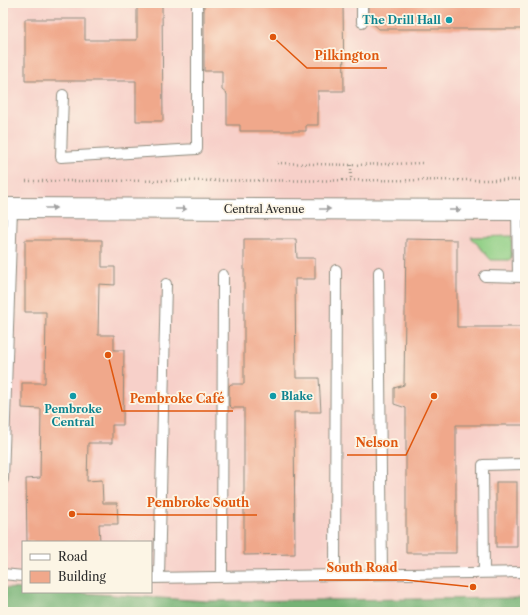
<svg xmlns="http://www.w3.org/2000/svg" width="528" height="615" font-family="'Libre Caslon Text',serif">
<rect width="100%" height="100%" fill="#fcf5e5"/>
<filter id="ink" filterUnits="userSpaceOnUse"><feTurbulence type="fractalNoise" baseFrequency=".025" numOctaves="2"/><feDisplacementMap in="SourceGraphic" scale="8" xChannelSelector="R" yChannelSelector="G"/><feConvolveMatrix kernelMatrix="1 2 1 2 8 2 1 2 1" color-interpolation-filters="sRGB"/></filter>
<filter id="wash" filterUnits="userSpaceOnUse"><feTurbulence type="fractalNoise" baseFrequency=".012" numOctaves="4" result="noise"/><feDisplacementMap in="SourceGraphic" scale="16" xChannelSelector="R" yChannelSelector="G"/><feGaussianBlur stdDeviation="0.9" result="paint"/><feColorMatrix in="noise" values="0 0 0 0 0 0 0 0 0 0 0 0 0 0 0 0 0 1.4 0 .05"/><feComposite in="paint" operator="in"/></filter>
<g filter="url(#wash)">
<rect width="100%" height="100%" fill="#f2ebd2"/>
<!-- built -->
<path fill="#f7d0c9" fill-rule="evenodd" d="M 3,3 L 525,3 L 525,612 L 3,612 ZM 23,542 L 151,542 L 151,592 L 23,592 Z"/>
<!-- green -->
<path fill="#92d087" stroke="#5e7e59" d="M 512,236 L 511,260 L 491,260 L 471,237 Z"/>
<!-- forest -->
<path fill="#75b274" stroke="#506e50" d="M 3,588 L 23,589 L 23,592 L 66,592 L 207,601 L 525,598 L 525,612 L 3,612 Z"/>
<g id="blocks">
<!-- building -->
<g fill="#f0a88b">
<path d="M 137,3 L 162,3 L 163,121 L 136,121 L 136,81 L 25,81 L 25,19 L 85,19 L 85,40 L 137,40 Z"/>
<path d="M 204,3 L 343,3 L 344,91 L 318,91 L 318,125 L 306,125 L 306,131 L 240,131 L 240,125 L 227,125 L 227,94 L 222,90 L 222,71 L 204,71 Z"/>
<path d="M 368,3 L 525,3 L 525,29 L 379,29 L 368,19 Z"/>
<path d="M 244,239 L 296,239 L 297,258 L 315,258 L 315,279 L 295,279 L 296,378 L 319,378 L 321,412 L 294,412 L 295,554 L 244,555 L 244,408 L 232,408 L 229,405 L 229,386 L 231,384 L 244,384 Z"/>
<path d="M 406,239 L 457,240 L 457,327 L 525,327 L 525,425 L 456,425 L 456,553 L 406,553 L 406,408 L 394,404 L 394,388 L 404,385 Z"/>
<path d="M 25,240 L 102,240 L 102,267 L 115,267 L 115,285 L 99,284 L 98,335 L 114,335 L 114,350 L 124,350 L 123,425 L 112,425 L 112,443 L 88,443 L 87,481 L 102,480 L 103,503 L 117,503 L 118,524 L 99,524 L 100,542 L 27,542 L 26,479 L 40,478 L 41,409 L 22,408 L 22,383 L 45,383 L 46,312 L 25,312 Z"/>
<rect x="496" y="482" width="21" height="65"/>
</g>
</g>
</g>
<g filter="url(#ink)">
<use href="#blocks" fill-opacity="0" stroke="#8e8b7e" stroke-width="1"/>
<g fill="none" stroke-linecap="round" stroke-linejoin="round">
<!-- service casing -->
<g stroke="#8e8b7e" stroke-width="12">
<g id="service">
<path d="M 362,3 L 362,22"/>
<path d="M 63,95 L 61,157 L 197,149 L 197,3"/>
<path d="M 517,210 L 518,276"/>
<path d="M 379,272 L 382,574"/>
<path d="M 485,276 L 525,277"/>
<path d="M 3,479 L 12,208"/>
<path d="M 484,572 L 483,465 L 525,464"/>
<path d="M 3,574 L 23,576"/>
<path d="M 335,575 L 336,270"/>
<path d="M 222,576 L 223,275"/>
<path d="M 159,577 L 166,284"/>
<path d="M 151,578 L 525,572"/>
</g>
</g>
<!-- minor casing -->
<g stroke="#8e8b7e" stroke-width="22">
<path id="minor" d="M 3,208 L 525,210"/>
</g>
<!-- path -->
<g stroke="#8e8b7e" stroke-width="2.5" stroke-dasharray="1 3" stroke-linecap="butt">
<path d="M 277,163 L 351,165 L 424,163"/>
<path d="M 351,165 L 351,180"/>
<path d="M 26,181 L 525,180"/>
</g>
<!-- service -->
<use href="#service" stroke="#fff" stroke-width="10"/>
<!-- minor -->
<use href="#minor" stroke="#fff" stroke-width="20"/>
</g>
<!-- one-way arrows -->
<defs><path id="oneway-solid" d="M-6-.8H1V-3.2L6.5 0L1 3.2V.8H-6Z"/></defs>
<g fill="#a0a0a0">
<use href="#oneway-solid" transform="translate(51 208)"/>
<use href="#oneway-solid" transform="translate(181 209)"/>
<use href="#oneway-solid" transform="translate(325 209)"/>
<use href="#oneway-solid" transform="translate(455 210)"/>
</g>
</g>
<!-- markers -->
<g fill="#0f9aa8" stroke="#fcf5e5" stroke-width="1.5">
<circle cx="449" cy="20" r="4"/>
<circle cx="73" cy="396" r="4"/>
<circle cx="273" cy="396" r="4"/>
</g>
<g text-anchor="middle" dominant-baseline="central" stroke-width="3.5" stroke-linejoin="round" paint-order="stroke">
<!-- culture labels -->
<g font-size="11" font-weight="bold" fill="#0d838f" stroke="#fcf5e5" text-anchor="end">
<text x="441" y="20">The Drill Hall</text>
<text x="281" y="396" text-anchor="start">Blake</text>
<text x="73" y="409" text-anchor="middle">Pembroke<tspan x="73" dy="13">Central</tspan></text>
</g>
<!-- street labels -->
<g font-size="11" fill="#2b2b2b" stroke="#fcf5e5">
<text x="264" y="209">Central Avenue</text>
</g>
</g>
<!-- callouts -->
<path fill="none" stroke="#df570e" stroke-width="1.5" d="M273 37L307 68H387M108 355L122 411H233M434 396L406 455H347M72 514L139 515H257M473 587L406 580H319"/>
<g fill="#df570e" stroke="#fcf5e5" stroke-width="1.5">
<circle cx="273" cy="37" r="4"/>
<circle cx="108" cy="355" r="4"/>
<circle cx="434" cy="396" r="4"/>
<circle cx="72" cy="514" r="4"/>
<circle cx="473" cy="587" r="4"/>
</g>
<g font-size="12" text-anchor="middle" font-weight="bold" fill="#df570e" stroke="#fcf5e5" stroke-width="3.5" stroke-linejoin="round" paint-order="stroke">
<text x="347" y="60">Pilkington</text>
<text x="177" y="403">Pembroke Café</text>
<text x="377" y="447">Nelson</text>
<text x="198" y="507">Pembroke South</text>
<text x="362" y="572">South Road</text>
</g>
<!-- margin -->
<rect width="528" height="615" fill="none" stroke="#fcf5e5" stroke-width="16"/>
<!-- legend -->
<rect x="22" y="541" width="130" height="52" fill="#fcf5e5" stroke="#a8a49b"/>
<rect x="30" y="554" width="20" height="6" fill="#ffffff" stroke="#a8a49b"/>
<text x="58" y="561" font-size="12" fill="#2b2b2b">Road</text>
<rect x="30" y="571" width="20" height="12" fill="#f0a88b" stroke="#a8a49b"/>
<text x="58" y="581" font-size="12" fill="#2b2b2b">Building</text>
</svg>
